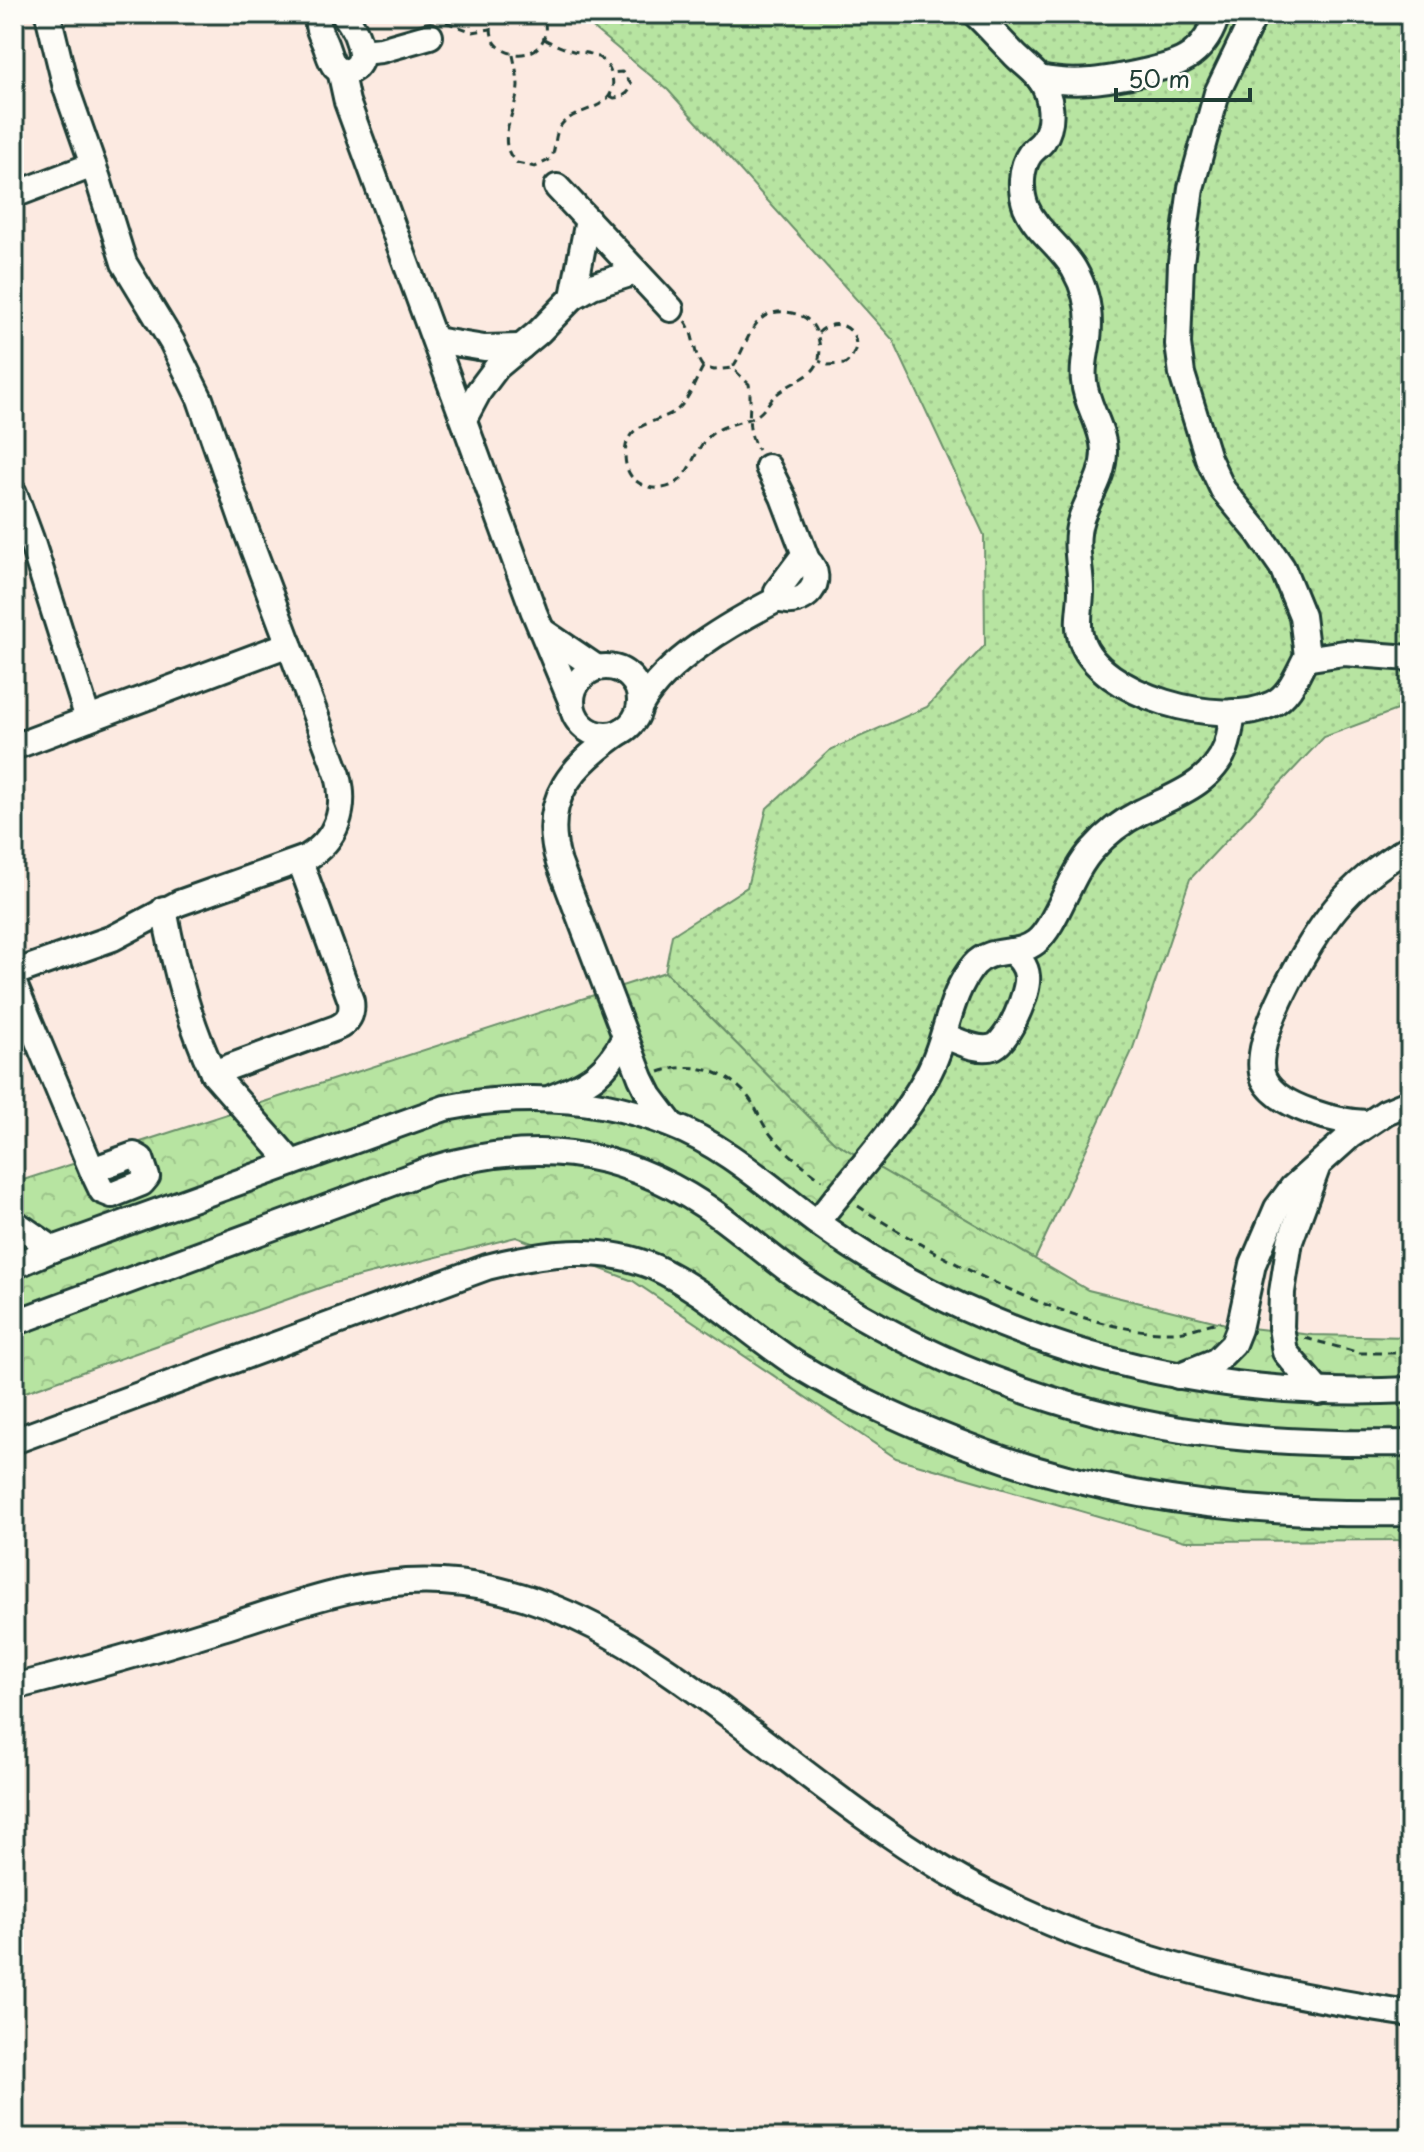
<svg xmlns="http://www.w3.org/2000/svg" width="1424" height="2152" font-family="'Playpen Sans',sans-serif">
<defs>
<pattern id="grass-dots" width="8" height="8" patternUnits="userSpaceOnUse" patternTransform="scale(2)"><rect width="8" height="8" fill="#b7e4a1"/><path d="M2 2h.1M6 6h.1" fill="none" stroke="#9dc48b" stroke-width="1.8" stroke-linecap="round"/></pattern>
<pattern id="park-crowns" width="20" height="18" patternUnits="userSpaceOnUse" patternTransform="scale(2)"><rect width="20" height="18" fill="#b7e4a1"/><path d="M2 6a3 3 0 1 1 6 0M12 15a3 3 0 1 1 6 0" fill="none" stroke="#9dc48b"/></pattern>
</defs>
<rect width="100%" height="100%" fill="#fceae1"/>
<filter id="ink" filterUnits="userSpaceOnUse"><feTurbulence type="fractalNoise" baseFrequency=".0125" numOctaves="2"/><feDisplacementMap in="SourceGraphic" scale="16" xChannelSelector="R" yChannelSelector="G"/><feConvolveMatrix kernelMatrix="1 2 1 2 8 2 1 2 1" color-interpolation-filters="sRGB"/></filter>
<g filter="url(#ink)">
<!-- grass -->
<path fill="url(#grass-dots)" stroke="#6b906a" stroke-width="2" d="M 576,14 L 1410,14 L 1410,705 L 1324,737 L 1190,879 L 1132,1051 L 1035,1259 L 834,1142 L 665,972 L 672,935 L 747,887 L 767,808 L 830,750 L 927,707 L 985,645 L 984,535 L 893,340 L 668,90 Z"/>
<!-- park -->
<path fill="url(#park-crowns)" stroke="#6b906a" stroke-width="2" d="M 665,972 L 834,1142 L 1088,1290 L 1234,1326 L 1312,1335 L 1410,1337 L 1410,1540 L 1185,1541 L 896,1458 L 633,1281 L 516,1237 L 334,1283 L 14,1396 L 14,1183 Z"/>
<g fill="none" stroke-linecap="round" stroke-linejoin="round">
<!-- minor casing -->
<g stroke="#1f3d34" stroke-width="30">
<g id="minor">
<path d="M 319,14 C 315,25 321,34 325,44 C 328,51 330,61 335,67 C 346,77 362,68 361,54 C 360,39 353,26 344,14"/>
<path d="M 975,14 C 988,26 1000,40 1013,53 C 1021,62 1032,69 1039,78 C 1052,95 1055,123 1043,141 C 1039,146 1034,149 1030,154 C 1020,168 1020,191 1026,207 C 1036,231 1061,246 1074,269 C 1086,290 1091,315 1088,339 C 1086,354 1082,366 1084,381 C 1086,406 1103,425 1104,451 C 1104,477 1089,495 1081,519 C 1073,544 1081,566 1081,591 C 1081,607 1076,623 1081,639 C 1099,696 1222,729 1272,704 C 1290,696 1298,672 1307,656"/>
<path d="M 1255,14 L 1217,93 L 1191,188 L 1181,262 L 1178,344 L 1182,374 L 1208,458 L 1223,490 L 1257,531 L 1282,567 L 1302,616 L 1307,656 L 1311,658 L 1344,653 L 1410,658"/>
<path d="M 361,52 L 381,50 L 430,36"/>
<path d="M 340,70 L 347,102 L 534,612 L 572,703"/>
<path d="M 1039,78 C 1077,86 1108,80 1144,72 C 1160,68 1177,65 1191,55 C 1204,45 1213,30 1217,14"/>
<path d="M 557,187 L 671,309"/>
<path d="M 14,195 L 93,165"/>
<path d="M 573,297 L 588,220"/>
<path d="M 435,340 L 484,348 L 521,347"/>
<path d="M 464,419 L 479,391 L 497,367 L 539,332 L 573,297 L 592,286 L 636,272"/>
<path d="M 768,467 L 783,497 L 807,560"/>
<path d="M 14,493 L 31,539 L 88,719"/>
<path d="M 801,559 L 807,560 C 829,581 804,609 778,599 L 777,591 Z"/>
<path d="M 544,632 L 597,668"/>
<circle cx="606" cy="701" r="34"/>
<path d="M 640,706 C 666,660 731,623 778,599"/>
<path d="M 623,730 C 573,765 539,798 559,863 L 641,1078 L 650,1096 L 672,1125"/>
<path d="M 14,747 L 289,644"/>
<path d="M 164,909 C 175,969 188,1018 213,1073 L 336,1028 C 348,1023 353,1014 351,1001 L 300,861"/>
<path d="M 14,973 L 113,938 L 179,903 L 306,858 C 337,840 347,809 338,775 L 243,522 L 200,399 L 172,342 L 124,263 L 98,179 L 66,88 L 48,14"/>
<path d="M 14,984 L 92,1170 L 102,1191 L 112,1195 L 142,1183 L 147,1177 L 141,1159 L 134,1155 L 92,1170"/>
<path d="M 945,1036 C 959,1041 978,1052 993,1047 C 1008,1042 1029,992 1027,976 C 1026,965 1019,958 1011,951"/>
<path d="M 213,1073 L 292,1163"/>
<path d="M 553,1097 C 590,1083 606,1073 625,1037"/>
<path d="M 1367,1123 C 1338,1122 1278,1108 1264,1079 C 1247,1043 1311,938 1335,909 C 1356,883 1382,863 1410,847"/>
<path d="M 1317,1168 L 1290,1241 L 1282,1292 L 1281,1327 L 1285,1352 L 1319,1392"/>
<path d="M 14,1222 L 53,1249"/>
<path d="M 817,1222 C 854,1174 898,1129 927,1076 C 947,1041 948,995 974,965 C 991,946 1017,957 1036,942 C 1057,925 1070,873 1093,849 C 1106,834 1123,821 1141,812 C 1173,796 1212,784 1226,747 C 1230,736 1231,723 1233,712"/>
<path d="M 14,1266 L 53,1249 L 445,1108 C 521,1093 598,1096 671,1125 C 726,1146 769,1187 816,1222 C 862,1255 912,1284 962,1307 C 1103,1372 1256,1398 1410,1390"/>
<path d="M 14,1323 L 428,1170 C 530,1139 614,1146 705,1206 C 738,1228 768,1256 801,1279 C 851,1312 905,1342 961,1366 C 1113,1431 1246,1446 1410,1443"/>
<path d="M 1178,1376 L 1216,1361 L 1233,1344 L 1239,1329 L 1253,1264 L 1277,1208 L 1292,1188 L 1350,1136 L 1386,1112 L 1410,1102"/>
<path d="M 14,1441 L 487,1267 C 541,1253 600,1244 654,1267 C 707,1291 750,1335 799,1366 C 858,1402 921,1429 986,1453 C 1121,1502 1267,1516 1410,1513"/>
<path d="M 14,1687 C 81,1670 147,1652 213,1631 C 288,1608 362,1577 442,1582 C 553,1588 643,1651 729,1715 C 800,1768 869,1825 946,1871 C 1085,1954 1251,1990 1410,2014"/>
</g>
</g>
<!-- path -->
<g stroke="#1f3d34" stroke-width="3" stroke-dasharray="8 6" stroke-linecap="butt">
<path d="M 495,14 C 472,63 561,72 543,14"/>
<path d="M 446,22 L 473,32 L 491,29"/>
<path d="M 513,55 C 515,65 518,76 518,86 C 517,113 493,141 517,163 L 535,167 L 551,159 C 557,147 553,135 562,124 C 578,106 619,111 612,76 C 610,68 605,61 598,57 C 590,52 581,53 573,51 C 563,48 553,44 544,39"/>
<path d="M 610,96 L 614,98 C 623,97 630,94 631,84 L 622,72 L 611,73"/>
<path d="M 685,321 C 696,336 692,353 703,367 L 714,370 L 732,368 L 749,384 C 753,410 743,425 758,450"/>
<path d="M 818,333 C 843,309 872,342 845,364 L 828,365 L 819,361"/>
<path d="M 703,367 C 695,381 690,398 678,409 C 661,423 631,421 626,446 C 624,456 625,468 631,476 C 644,492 672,493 684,475 C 696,459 698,442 716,431 C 728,424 743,422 756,416 C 765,411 769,400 777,394 C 796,377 825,378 819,342 C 818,335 815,326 809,321 C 803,315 794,313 786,312 C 750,309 749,345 732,368"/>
<path d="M 659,1072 C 691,1061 728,1070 749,1098 C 758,1110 761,1123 771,1135 C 786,1153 804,1166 822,1180"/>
<path d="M 858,1206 C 936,1257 1078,1335 1173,1332 C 1190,1332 1204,1324 1221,1322"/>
<path d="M 1305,1338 L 1360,1353 L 1410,1353"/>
</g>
<!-- minor -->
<use href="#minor" stroke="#fdfcf7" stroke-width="24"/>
</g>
</g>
<!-- margin -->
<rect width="1424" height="2152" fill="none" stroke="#fdfcf7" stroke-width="48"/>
<rect x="24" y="24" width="1376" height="2104" fill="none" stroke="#1f3d34" stroke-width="3" filter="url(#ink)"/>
<!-- scale -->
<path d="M1116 88v12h134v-12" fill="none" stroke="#1f3d34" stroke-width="4"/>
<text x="1128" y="88" font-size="24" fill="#1f3d34" stroke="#fdfcf7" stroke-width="6" paint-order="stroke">50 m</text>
</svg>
